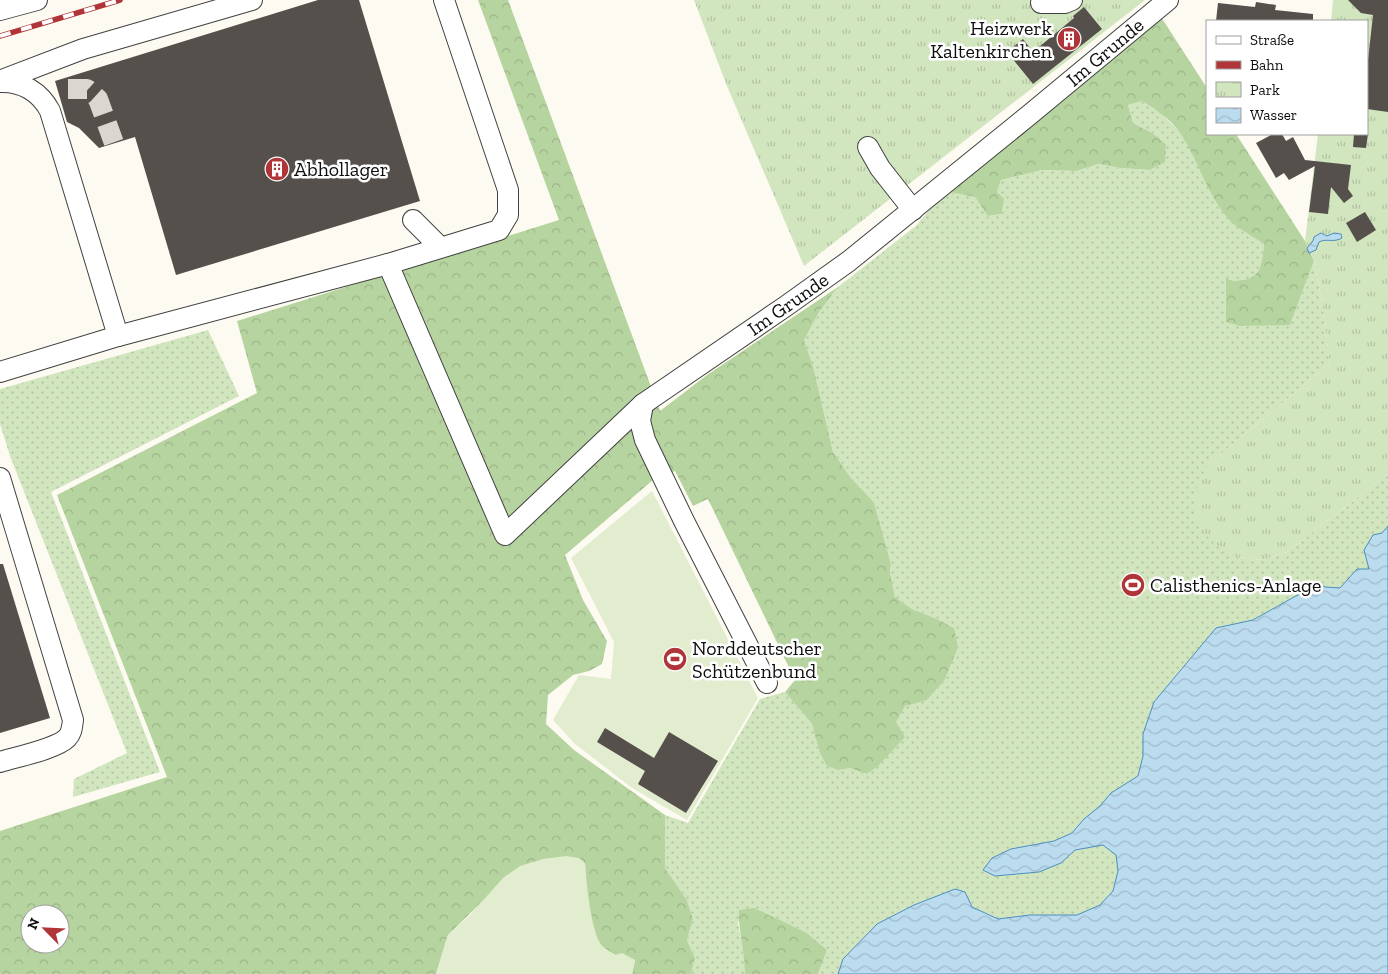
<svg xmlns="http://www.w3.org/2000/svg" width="1388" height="974" font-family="'Zilla Slab',serif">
<defs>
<pattern id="grass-dots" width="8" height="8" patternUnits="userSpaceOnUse" patternTransform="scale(1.25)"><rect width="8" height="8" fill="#d1e5be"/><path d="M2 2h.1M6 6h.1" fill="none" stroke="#b2c3a2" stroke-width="1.8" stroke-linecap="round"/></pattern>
<pattern id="forest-crowns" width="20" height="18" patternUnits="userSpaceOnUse" patternTransform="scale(1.25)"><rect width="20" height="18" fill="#b6d49f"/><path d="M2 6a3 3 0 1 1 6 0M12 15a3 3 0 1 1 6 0" fill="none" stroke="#9bb588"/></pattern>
<pattern id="park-tufts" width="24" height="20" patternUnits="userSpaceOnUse" patternTransform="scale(1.25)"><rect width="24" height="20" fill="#d1e5be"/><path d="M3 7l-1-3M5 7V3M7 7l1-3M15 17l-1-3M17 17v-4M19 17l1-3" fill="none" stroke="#b2c3a2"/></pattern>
<pattern id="water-waves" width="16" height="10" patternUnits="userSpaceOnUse" patternTransform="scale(1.25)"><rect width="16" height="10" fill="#bbdbef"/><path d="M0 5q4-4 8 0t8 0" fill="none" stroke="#a0bbcc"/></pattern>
</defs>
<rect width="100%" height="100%" fill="#fdfbf1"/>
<!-- grass -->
<g fill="url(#grass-dots)">
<path d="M 1142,101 L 1162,114 L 1179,131 L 1197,160 L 1206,181 L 1255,237 L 1264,244 C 1262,260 1262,279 1242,280 C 1236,281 1232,281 1227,278 L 1290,325 L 1314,261 L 1325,319 L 1329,364 L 1208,465 L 1236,557 L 1262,560 L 1287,552 L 1388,474 L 1388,526 L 1382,533 L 1369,569 L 1357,569 L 1340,588 L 1325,587 L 1319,583 L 1253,620 L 1216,628 L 1154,702 L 1143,734 L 1143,756 L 1138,776 L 1111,793 L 1100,806 L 1084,819 L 1072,833 L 1054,841 L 1011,849 L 984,870 L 995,876 L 1039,872 L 1061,863 L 1075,850 L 1103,845 L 1116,855 L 1118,871 L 1113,891 L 1100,905 L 1077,915 L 1030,915 L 998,919 L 972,907 L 965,892 L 955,889 L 914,905 L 877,924 L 843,959 L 838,974 L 818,974 L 827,950 L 807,933 L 784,923 L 738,922 L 745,962 L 745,974 L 691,974 L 695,958 L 687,940 L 693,919 L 687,900 L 665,868 L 665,815 L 688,823 L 760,699 L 785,692 L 812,724 L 819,751 L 839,770 L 850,768 L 868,774 L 905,705 L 927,700 L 944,681 L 954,628 L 937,619 L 912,609 L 895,597 L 890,573 L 891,564 L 874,502 L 851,478 L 833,452 L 813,366 L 804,340 L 819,312 L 838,287 L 917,225 L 944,191 L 975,197 L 989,216 L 1001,214 L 997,192 L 1001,180 L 1042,170 L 1076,171 L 1099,164 L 1120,168 L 1150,170 L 1164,162 L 1166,144 L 1152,133 L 1133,123 L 1128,105 Z"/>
<path d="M 208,330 L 239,396 L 51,492 L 160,772 L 73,797 L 74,779 L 127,753 L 10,456 L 0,424 L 0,389 Z"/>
</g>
<!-- forest -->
<g fill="url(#forest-crowns)" fill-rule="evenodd">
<path d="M 478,0 L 508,0 L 660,411 L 707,375 L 838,287 L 819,312 L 804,340 L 813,366 L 833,452 L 851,478 L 874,502 L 891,564 L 890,573 L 895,597 L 912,609 L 937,619 L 954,628 L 958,647 L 944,681 L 927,700 L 905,706 L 896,722 L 905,737 L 878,766 L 867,774 L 850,768 L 839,770 L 827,766 L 819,751 L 812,724 L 785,692 L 795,680 L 708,499 L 693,506 L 675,471 L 653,480 L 565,555 L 583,600 L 607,641 L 602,664 L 589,671 L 573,675 L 548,695 L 546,724 L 574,750 L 665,815 L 665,868 L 687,900 L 693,919 L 687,940 L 695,958 L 691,974 L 632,974 L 635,960 C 623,957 607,955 600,944 C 589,925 586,885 585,863 L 487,897 L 448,935 L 436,974 L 0,974 L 0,831 L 167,777 L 57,495 L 257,393 L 237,321 L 559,220 ZM 30,914 L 60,914 L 60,944 L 30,944 Z"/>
<path d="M 1161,17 L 1207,88 L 1207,134 L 1236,134 L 1305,241 L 1314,261 L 1290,325 L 1240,326 L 1226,322 L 1226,278 C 1232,281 1235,281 1241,280 C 1262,279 1262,261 1264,244 C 1253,236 1234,227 1227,217 C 1206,192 1198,159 1180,133 C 1171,119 1156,110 1142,101 L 1128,105 L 1133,123 L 1152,133 L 1166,144 L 1165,162 L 1150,170 L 1120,168 L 1099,164 L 1076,171 L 1042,170 L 1001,180 L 997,192 L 1004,199 L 1001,214 L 988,216 L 975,197 L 944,191 Z"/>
<path d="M 754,908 L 807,933 L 827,950 L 818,974 L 745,974 C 745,952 738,932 739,910 Z"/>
</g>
<!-- park -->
<g fill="url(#park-tufts)">
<path d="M 694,0 L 1145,0 L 804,266 L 727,86 Z"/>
<path d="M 1333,0 L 1388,0 L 1388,474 L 1287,552 L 1262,560 L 1236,557 L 1214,543 L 1199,528 L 1194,511 L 1197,488 L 1208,465 L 1329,364 L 1325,319 L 1314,261 L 1305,241 L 1318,134 L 1367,134 L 1367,21 L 1331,21 Z"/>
</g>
<!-- pitch -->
<g fill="#e2edcf">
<path d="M 652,491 L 758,698 L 687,820 L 632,788 L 574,743 L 553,720 L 579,675 L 611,679 L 614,642 L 571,558 Z"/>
<path d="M 1133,570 L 1149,588 L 1134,601 L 1118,583 Z"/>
<path d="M 566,856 L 579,858 L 585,863 C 586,880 591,933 602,946 C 606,949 611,952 615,955 L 622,953 L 635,960 L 632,974 L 436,974 L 448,935 L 470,915 L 503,878 L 520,866 L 543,859 Z"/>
</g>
<!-- water -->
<g fill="url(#water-waves)" stroke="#4a8ebe">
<path d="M 1321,233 L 1327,236 L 1334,233 L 1341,234 L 1342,238 C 1334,243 1326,238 1319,242 L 1316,250 L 1309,253 L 1307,248 L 1313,241 L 1314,237 Z"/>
<path d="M 1388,526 L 1388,974 L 838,974 L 843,959 L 877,924 L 914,905 L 955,889 L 965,892 L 972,907 L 998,919 L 1030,915 L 1077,915 L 1100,905 L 1113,891 L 1118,871 L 1116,855 L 1103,845 L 1075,850 L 1061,863 L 1039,872 L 995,876 L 983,870 L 992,858 L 1011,849 L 1054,841 L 1072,833 L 1084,819 L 1100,806 L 1111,793 L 1138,776 L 1143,756 L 1143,734 L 1154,702 L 1216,628 L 1253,620 L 1319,583 L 1325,587 L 1340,588 L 1357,569 L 1369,569 L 1364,550 L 1373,535 L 1382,533 Z"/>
</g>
<!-- building -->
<g fill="#56504c">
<path d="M 318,0 L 359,0 L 420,201 L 176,275 L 135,137 L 99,148 L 79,128 L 67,122 L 55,81 Z"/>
<path d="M 1348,0 L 1388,0 L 1388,112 L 1367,109 L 1367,60 L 1368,60 L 1373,15 L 1361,13 Z"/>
<path d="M 1256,2 L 1276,5 L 1275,10 L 1313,14 L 1313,21 L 1216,21 L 1218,3 L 1255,7 Z"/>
<path d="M 1084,7 L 1102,29 L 1033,84 L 1007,52 L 1023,39 L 1033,52 L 1074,18 L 1073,16 Z"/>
<path d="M 1273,134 L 1282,134 L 1286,141 L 1293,137 L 1305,160 L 1351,165 L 1348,189 L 1353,196 L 1344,203 L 1331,187 L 1328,214 L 1309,212 L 1315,166 L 1289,180 L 1284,173 L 1276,178 L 1256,143 Z"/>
<path d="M 1354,134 L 1368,134 L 1366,148 L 1353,147 Z"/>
<path d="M 1365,212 L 1376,230 L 1357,242 L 1346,223 Z"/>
<path d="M 0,564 L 3,564 L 50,718 L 0,733 Z"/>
<path d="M 605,728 L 654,758 L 669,732 L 718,761 L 686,813 L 638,784 L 645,771 L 597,742 Z"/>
</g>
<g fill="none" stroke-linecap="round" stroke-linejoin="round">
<!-- minor-tunnel -->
<path stroke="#d9d7cf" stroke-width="20" stroke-dasharray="20 10" stroke-linecap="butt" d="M 68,89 L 87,89 L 98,99 L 114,143"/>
<!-- minor casing -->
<g stroke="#414141" stroke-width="22">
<g id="minor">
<path d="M 1041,3 L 1065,3 L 1072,0"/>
<path d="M 0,10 L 37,0"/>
<path d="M 2,80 L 83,49 L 252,0"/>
<path d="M 0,82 C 22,81 40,92 50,111 L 118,336"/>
<path d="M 868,147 L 880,168 L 913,210"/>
<path d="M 413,220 L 440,247"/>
<path d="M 388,264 L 505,535 L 643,404 L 786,306 L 849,261 L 1028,116 L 1168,0"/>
<path d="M 0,372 L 118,336 L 388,264 L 499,230 L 508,215 L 508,190 L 444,0"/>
<path d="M 643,404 L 640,421 L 645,440 L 684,521 L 767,683"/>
<path d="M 0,478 L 73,720 C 72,727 72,733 67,738 C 56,749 16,757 0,762"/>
</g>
</g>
<!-- minor -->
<use href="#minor" stroke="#fff" stroke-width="20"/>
<!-- rail casing -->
<g stroke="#af3539" stroke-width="5.5">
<path id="rail" d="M 0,36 L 120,0"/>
</g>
<!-- rail -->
<use href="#rail" stroke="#fff" stroke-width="4" stroke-dasharray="11" stroke-linecap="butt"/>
</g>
<!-- icons -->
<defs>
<g id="building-disc" transform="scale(1.25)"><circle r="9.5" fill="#af3539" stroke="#fff"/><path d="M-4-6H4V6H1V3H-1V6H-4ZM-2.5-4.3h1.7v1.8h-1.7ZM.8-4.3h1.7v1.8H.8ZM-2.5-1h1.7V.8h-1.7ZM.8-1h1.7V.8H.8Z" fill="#fff"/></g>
<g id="stadium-disc" transform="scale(1.25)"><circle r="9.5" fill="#af3539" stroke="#fff"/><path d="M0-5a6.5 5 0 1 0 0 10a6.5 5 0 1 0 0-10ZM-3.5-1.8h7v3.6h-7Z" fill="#fff"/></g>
</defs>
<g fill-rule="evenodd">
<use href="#building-disc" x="1069" y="39"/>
<use href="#building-disc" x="277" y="169"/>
<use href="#stadium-disc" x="1133" y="585"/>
<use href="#stadium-disc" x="675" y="659"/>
</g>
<g text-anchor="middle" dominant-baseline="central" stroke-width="5" stroke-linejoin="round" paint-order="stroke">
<!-- poi labels -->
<g font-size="20" fill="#0e0e0e" stroke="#fff" text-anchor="start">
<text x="1052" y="28" text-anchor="end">Heizwerk<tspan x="1052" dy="23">Kaltenkirchen</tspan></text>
<text x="294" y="169">Abhollager</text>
<text x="1150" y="585">Calisthenics-Anlage</text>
<text x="692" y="648">Norddeutscher<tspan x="692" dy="23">Schützenbund</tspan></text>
</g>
<!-- street labels -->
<g font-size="20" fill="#0e0e0e" stroke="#fff">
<text transform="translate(1105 52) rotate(-40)">Im Grunde</text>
<text transform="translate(788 304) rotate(-35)">Im Grunde</text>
</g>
</g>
<!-- legend -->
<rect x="1206" y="20" width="162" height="115" fill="#ffffff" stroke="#9f9f9f"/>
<rect x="1216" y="36" width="25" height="8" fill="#ffffff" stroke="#9f9f9f"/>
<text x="1250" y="45" font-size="15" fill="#0e0e0e">Straße</text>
<rect x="1216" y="61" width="25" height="8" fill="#af3539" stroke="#9f9f9f"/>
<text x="1250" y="70" font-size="15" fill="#0e0e0e">Bahn</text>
<rect x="1216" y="82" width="25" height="15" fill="url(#park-tufts)" stroke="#9f9f9f"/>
<text x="1250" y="95" font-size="15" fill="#0e0e0e">Park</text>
<rect x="1216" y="108" width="25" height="15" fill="url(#water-waves)" stroke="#9f9f9f"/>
<text x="1250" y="120" font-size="15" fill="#0e0e0e">Wasser</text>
<!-- north arrow -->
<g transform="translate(45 929) rotate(294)"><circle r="24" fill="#ffffff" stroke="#9f9f9f"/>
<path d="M0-4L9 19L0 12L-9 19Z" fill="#af3539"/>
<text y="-8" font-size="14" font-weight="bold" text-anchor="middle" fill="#0e0e0e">N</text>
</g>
</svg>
